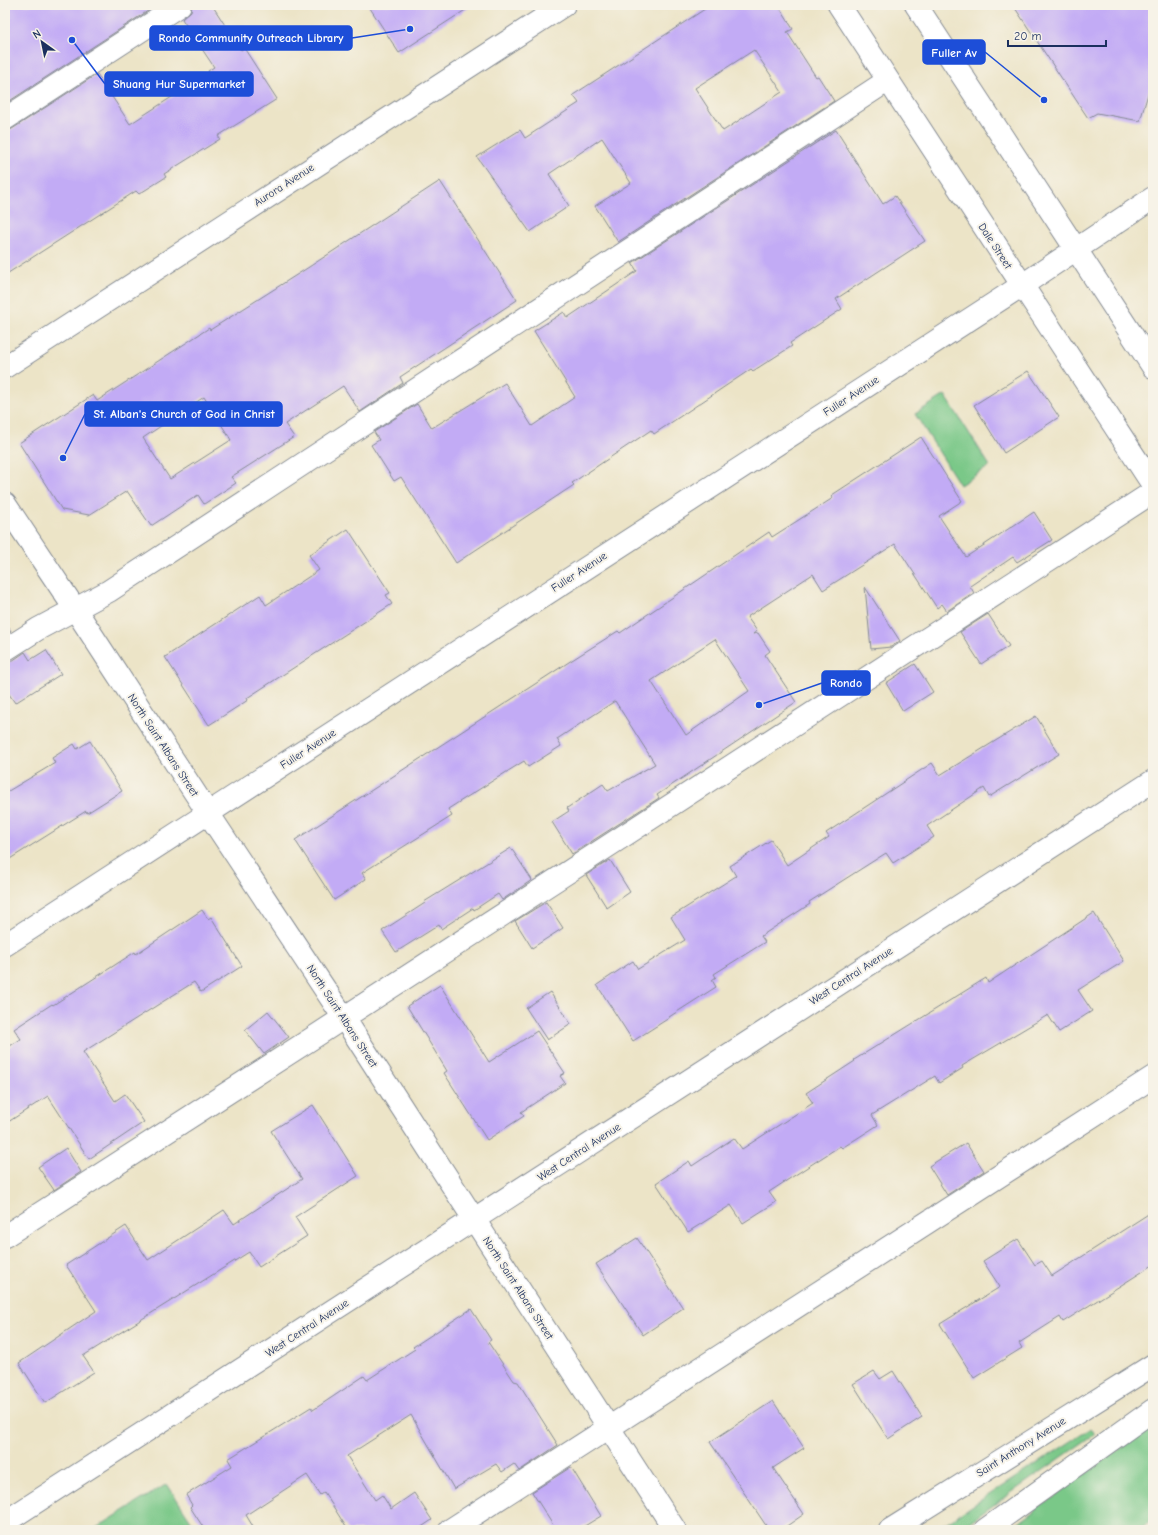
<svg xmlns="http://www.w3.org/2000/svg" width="1158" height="1535" font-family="'Comic Neue',sans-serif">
<rect width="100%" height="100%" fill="#f7f3e8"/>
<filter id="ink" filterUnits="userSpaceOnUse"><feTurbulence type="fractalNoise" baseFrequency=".025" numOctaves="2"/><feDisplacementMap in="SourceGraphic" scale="8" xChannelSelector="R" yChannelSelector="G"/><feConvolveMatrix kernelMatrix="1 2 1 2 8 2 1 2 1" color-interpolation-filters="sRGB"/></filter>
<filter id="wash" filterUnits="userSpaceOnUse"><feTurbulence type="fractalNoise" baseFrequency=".012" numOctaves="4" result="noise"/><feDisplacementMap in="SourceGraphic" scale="16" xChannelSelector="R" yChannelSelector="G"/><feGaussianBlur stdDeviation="0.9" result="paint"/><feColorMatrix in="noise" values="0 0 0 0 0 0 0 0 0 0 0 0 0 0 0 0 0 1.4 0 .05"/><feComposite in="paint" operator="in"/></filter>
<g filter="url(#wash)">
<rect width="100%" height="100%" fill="#ece4c7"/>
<!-- green -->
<g fill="#7ac888" stroke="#4a7c73">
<path d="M 945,395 L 990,466 L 960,485 L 915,414 Z"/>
<path d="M 1153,1425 L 1153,1520 L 1138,1530 L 1008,1530 Z"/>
<path d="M 1090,1429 L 1095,1434 L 958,1530 L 935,1530 Z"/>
<path d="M 167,1484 L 197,1530 L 93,1530 Z"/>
</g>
<g id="blocks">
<!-- building -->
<g fill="#c2abf5" fill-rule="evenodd">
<path d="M 5,5 L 157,5 L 5,104 Z"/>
<path d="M 192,5 L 212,5 L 241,50 L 244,48 L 277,99 L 218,136 L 220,139 L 164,174 L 166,177 L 139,194 L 136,191 L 5,275 L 5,131 L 12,129 L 97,74 L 130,124 L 209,73 L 208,71 L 214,67 L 182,19 L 191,11 Z"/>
<path d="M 368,5 L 473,5 L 399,53 Z"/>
<path d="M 711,5 L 778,5 L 793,29 L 787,32 L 816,77 L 818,76 L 834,101 L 618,242 L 595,206 L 631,183 L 602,138 L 549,174 L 569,206 L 530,232 L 477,157 L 520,130 L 525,138 L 579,103 L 573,95 ZM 754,50 L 782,92 L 723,131 L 695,88 Z"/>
<path d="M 1013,5 L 1153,5 L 1153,77 L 1140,121 L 1097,113 L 1088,118 Z"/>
<path d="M 836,130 L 883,204 L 895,196 L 925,241 L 836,299 L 842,309 L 790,343 L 792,346 L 753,371 L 751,369 L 654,434 L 651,430 L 572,483 L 574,485 L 456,563 L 401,477 L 394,481 L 371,445 L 379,440 L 374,432 L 417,404 L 432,428 L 505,383 L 532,426 L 575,397 L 534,331 L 564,312 L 567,318 L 637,271 L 632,263 Z"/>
<path d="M 440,181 L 517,300 L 400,377 L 403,383 L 360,412 L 343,386 L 285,424 L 294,437 L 231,477 L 236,483 L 204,504 L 198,495 L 151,526 L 127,491 L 89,515 L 62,510 L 19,443 L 93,395 L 97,401 L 209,328 L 210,330 L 309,267 ZM 204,397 L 231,440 L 170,479 L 143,438 Z"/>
<path d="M 1028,371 L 1059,417 L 1004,453 L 974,405 Z"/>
<path d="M 921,437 L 962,501 L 939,516 L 966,557 L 1034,512 L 1052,540 L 1017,562 L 1013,557 L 970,586 L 974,593 L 947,611 L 942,604 L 937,608 L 895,544 L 823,590 L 813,574 L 747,617 L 757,631 L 753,634 L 758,633 L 770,651 L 765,655 L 796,702 L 657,795 L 659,798 L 572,854 L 552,822 L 569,811 L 567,808 L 603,784 L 608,791 L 655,764 L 615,701 L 557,739 L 561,746 L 528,767 L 524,761 L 448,809 L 452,816 L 362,873 L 366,879 L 334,900 L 295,840 L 572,660 L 618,631 L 620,633 L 769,532 L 772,537 L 833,498 L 832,495 ZM 715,639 L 749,691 L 686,735 L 651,681 Z"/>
<path d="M 348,529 L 390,593 L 386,595 L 392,604 L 247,698 L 248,700 L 209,725 L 165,657 L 260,595 L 266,605 L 319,570 L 309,555 Z"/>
<path d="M 865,587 L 900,641 L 891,647 L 871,649 Z"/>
<path d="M 988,614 L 1009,646 L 981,664 L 960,632 Z"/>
<path d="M 5,622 L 11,631 L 5,635 Z"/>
<path d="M 46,650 L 61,674 L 15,703 L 5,688 L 5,662 L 12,661 L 25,652 L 30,660 Z"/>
<path d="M 915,664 L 933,692 L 903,711 L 886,683 Z"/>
<path d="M 1036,716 L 1059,754 L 989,797 L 984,788 L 927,826 L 934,837 L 893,863 L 886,853 L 809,902 L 810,904 L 761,936 L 765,942 L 714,974 L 716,977 L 712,980 L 716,987 L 669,1017 L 669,1018 L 633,1041 L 597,985 L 633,961 L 638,969 L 685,940 L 671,917 L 736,876 L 730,866 L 771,840 L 787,865 L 829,837 L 826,833 L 932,763 L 940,775 Z"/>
<path d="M 90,741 L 122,791 L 87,813 L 86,811 L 5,862 L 5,793 L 55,763 L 52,758 L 74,744 L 77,749 Z"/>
<path d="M 511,848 L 532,880 L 502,900 L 498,894 L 474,910 L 473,908 L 441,929 L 439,925 L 396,952 L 382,931 L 425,903 L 424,902 Z"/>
<path d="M 610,860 L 630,892 L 607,908 L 586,875 Z"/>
<path d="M 546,902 L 563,928 L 532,948 L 515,921 Z"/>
<path d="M 202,910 L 208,919 L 211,917 L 242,966 L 201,992 L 194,982 L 83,1052 L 115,1101 L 125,1094 L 144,1122 L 89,1159 L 48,1096 L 5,1124 L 5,1049 L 21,1039 L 14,1029 L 52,1004 L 53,1005 L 135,952 L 136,954 Z"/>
<path d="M 1094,913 L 1124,961 L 1078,990 L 1092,1011 L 1059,1032 L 1048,1015 L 962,1066 L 963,1068 L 939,1083 L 935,1076 L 872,1115 L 878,1125 L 842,1148 L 840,1146 L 769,1192 L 776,1202 L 743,1223 L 731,1205 L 688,1232 L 656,1183 L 689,1161 L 692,1166 L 734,1138 L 742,1149 L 813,1103 L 806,1093 L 855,1061 L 854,1060 L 986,978 L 988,983 Z"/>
<path d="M 440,985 L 489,1062 L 537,1031 L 565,1073 L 560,1076 L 565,1083 L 521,1112 L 524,1116 L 487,1140 L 444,1073 L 447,1071 L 407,1006 Z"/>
<path d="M 550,992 L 571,1024 L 547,1040 L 526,1008 Z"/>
<path d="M 268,1011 L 289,1037 L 264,1054 L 245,1030 Z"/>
<path d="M 313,1105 L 358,1176 L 295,1217 L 307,1236 L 259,1267 L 249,1252 L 83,1356 L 94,1372 L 45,1403 L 19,1363 L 96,1311 L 66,1265 L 126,1226 L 148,1260 L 224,1210 L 234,1224 L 302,1179 L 271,1131 Z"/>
<path d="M 966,1143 L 984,1171 L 947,1195 L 929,1166 Z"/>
<path d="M 66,1148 L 81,1172 L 54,1190 L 38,1167 Z"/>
<path d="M 1153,1211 L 1153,1265 L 1063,1322 L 1060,1317 L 1019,1343 L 1022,1348 L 974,1378 L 940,1324 L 1000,1287 L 983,1261 L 1018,1239 L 1035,1265 L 1042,1261 L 1052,1276 Z"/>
<path d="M 637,1238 L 683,1308 L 643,1335 L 596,1264 Z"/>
<path d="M 471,1309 L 491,1340 L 488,1342 L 514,1381 L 518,1382 L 558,1445 L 519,1471 L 514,1464 L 502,1472 L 496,1464 L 454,1489 L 411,1415 L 347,1456 L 375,1500 L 382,1495 L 391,1509 L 414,1493 L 432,1520 L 417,1530 L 348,1530 L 324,1492 L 320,1495 L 307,1475 L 246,1515 L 255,1530 L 205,1530 L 190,1507 L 192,1505 L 186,1495 L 232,1466 L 228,1459 L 311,1407 L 313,1410 L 364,1376 L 367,1380 L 415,1349 L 413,1347 Z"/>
<path d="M 874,1371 L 880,1379 L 893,1371 L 922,1417 L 888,1439 L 853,1384 Z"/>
<path d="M 773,1401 L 804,1448 L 773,1468 L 804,1514 L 781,1530 L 769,1530 L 710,1442 Z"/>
<path d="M 571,1467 L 601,1516 L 578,1530 L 556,1530 L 532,1492 Z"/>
</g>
</g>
</g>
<g filter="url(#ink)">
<use href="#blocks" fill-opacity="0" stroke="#848a92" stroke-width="1"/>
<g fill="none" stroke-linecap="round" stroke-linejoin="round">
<!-- minor casing -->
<g stroke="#848a92" stroke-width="24">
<g id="minor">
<path d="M 5,119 L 180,5"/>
<path d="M 5,367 L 564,5"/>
<path d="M 5,504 L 75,609 L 208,813 L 344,1018 L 675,1530"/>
<path d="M 5,650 L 38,629 L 109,591 L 887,81"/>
<path d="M 5,945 L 1021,286 L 1153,198"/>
<path d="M 5,1236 L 308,1041 L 1153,492"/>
<path d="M 5,1522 L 1153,781"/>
<path d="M 450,1530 L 1153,1077"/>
<path d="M 890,1530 L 1153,1365"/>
</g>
</g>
<!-- major casing -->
<g stroke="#848a92" stroke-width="24">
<g id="major">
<path d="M 839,5 L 1153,485"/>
<path d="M 916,5 L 1153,367"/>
</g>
</g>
<!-- highway casing -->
<g stroke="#848a92" stroke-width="24">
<path id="highway" d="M 985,1530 L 1153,1410"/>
</g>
<!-- minor -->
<use href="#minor" stroke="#fff" stroke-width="22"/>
<!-- major -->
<use href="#major" stroke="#fff" stroke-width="22"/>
<!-- highway -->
<use href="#highway" stroke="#fff" stroke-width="22"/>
</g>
</g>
<g text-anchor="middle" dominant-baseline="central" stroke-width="4" stroke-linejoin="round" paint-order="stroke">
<!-- street labels -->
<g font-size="11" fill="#1b2f5e" stroke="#f7f3e8">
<text transform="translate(284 185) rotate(-33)">Aurora Avenue</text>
<text transform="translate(995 246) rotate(57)">Dale Street</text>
<text transform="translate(851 396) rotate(-33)">Fuller Avenue</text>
<text transform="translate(579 572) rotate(-33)">Fuller Avenue</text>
<text transform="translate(163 745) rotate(57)">North Saint Albans Street</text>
<text transform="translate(308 749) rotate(-33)">Fuller Avenue</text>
<text transform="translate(851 976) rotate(-33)">West Central Avenue</text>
<text transform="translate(342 1016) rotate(57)">North Saint Albans Street</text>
<text transform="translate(579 1152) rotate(-33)">West Central Avenue</text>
<text transform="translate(518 1288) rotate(57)">North Saint Albans Street</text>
<text transform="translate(307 1328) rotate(-33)">West Central Avenue</text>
<text transform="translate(1021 1447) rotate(-32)">Saint Anthony Avenue</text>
</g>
</g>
<!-- callouts -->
<path fill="none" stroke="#1d4ed8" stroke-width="1.5" d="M410 29L352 38M1044 100L985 52M72 40L105 84M63 458L85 414M759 705L822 683"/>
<g fill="#1d4ed8" stroke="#f7f3e8" stroke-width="1.5">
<circle cx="410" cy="29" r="4"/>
<circle cx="1044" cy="100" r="4"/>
<circle cx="72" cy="40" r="4"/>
<circle cx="63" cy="458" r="4"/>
<circle cx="759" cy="705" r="4"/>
</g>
<g fill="#1d4ed8" stroke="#1d4ed8" stroke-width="1.5">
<rect x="150" y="26" width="202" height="24" rx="4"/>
<rect x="923" y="40" width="62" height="24" rx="4"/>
<rect x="105" y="72" width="148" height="24" rx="4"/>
<rect x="85" y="402" width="197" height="24" rx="4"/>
<rect x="822" y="671" width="48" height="24" rx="4"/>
</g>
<g font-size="12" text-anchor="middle" font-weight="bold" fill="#fff">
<text x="251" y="42">Rondo Community Outreach Library</text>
<text x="954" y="57">Fuller Av</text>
<text x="179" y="88">Shuang Hur Supermarket</text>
<text x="184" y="418">St. Alban's Church of God in Christ</text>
<text x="846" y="687">Rondo</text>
</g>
<!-- margin -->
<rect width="1158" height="1535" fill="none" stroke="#f7f3e8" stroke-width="20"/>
<!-- north arrow -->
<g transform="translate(42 42) rotate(327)" stroke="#f7f3e8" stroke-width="3" paint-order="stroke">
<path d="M0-3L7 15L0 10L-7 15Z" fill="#1b2f5e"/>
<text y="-6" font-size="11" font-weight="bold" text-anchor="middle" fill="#1b2f5e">N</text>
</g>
<!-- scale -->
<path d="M1008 40v6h98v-6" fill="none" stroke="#1b2f5e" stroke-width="2"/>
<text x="1014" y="40" font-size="12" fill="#1b2f5e" stroke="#f7f3e8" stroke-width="3" paint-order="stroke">20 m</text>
</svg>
